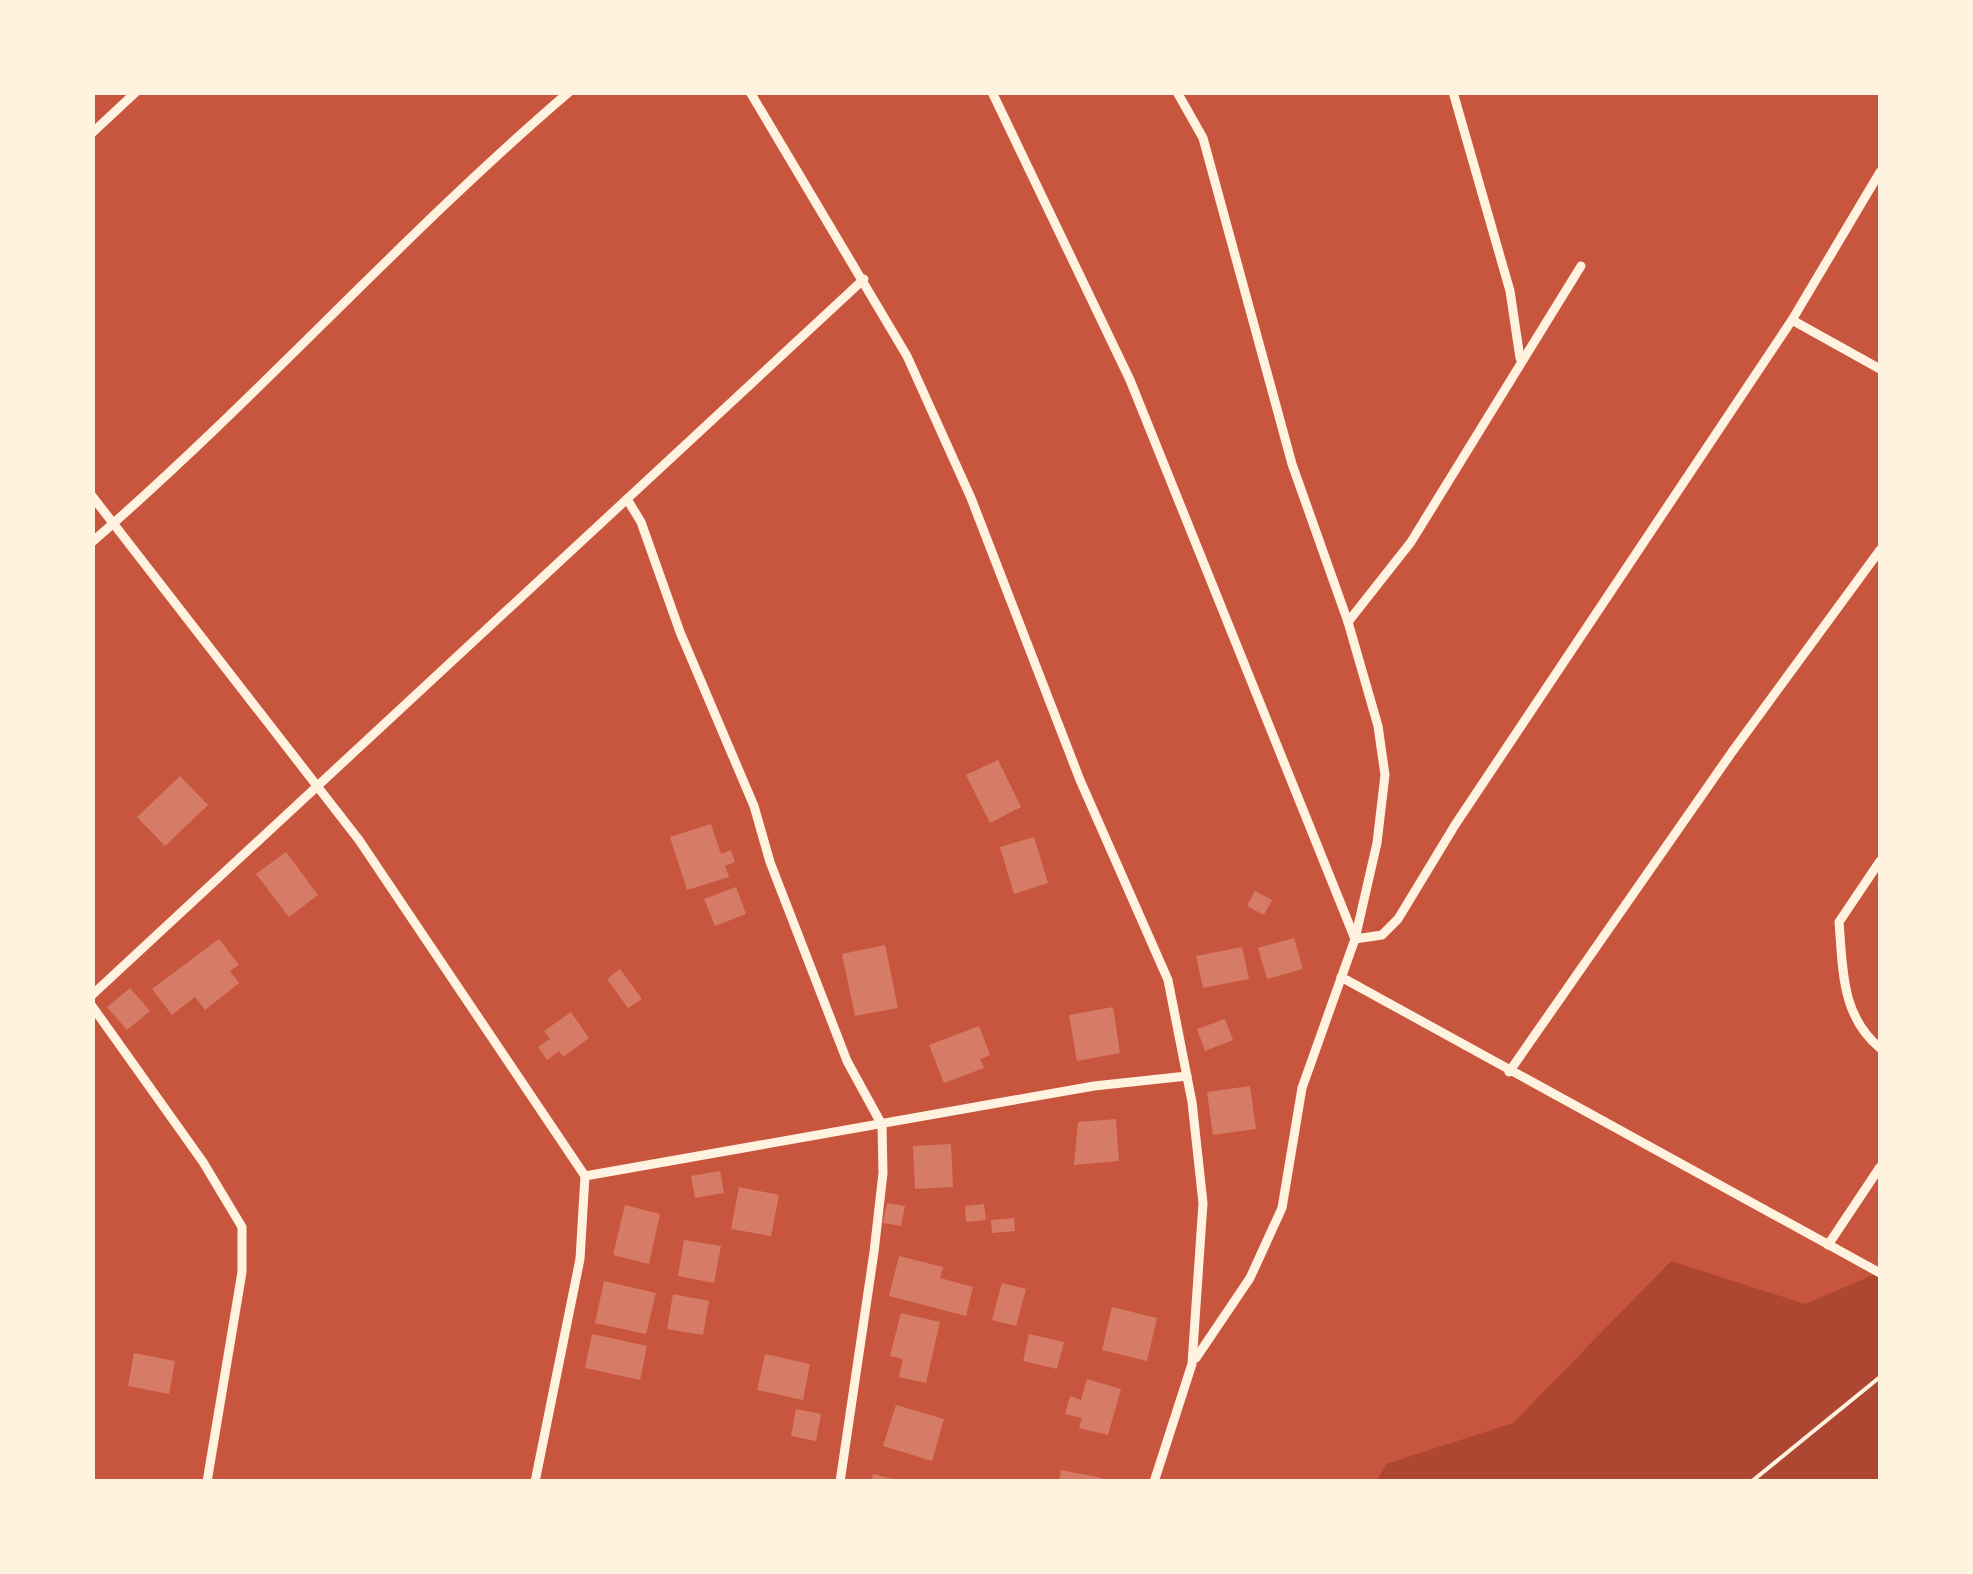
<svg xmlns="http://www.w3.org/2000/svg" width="1973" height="1574" font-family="Arial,sans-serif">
<rect width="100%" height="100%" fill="#c8553d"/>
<!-- green -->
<path fill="#ae4732" d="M 1671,1261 L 1805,1304 L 1880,1272 L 1880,1481 L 1376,1482 L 1386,1464 L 1513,1423 Z"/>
<!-- building -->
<g fill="#d67c66">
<path d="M 998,760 L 1021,807 L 990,823 L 966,775 Z"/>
<path d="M 180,776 L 208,805 L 165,846 L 137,817 Z"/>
<path d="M 711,824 L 721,854 L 731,850 L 735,862 L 725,866 L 729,877 L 687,890 L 670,837 Z"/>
<path d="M 1034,837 L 1048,883 L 1014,894 L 1000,847 Z"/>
<path d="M 286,852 L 318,895 L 289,917 L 256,874 Z"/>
<path d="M 736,887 L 746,914 L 715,926 L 704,899 Z"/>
<path d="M 1255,891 L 1272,900 L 1264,915 L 1247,906 Z"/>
<path d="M 1294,938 L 1303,969 L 1267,979 L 1258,948 Z"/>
<path d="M 219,939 L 239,965 L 230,971 L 239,983 L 205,1010 L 195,997 L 172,1015 L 152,989 Z"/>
<path d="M 885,945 L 898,1008 L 855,1016 L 842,954 Z"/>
<path d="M 1242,947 L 1249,979 L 1203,988 L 1196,956 Z"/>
<path d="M 620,969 L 642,999 L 628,1008 L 607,979 Z"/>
<path d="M 130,988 L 150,1011 L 127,1030 L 107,1007 Z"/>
<path d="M 1113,1007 L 1120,1053 L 1077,1061 L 1069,1015 Z"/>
<path d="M 571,1012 L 589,1038 L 563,1057 L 559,1051 L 547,1060 L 538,1047 L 550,1039 L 544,1031 Z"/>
<path d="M 1225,1019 L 1233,1040 L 1205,1051 L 1197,1029 Z"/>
<path d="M 979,1026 L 990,1055 L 980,1059 L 984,1068 L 944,1083 L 929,1045 Z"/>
<path d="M 1250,1086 L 1256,1129 L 1213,1135 L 1207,1092 Z"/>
<path d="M 1116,1119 L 1119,1161 L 1074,1165 L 1078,1122 Z"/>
<path d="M 951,1144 L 953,1187 L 915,1189 L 913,1146 Z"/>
<path d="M 720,1171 L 724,1193 L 695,1198 L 691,1176 Z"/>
<path d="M 739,1187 L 779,1195 L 771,1236 L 731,1229 Z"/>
<path d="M 887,1203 L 905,1206 L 901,1226 L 883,1223 Z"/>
<path d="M 984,1204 L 986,1220 L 966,1222 L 965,1206 Z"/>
<path d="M 625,1205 L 660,1214 L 649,1264 L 613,1255 Z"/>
<path d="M 1014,1218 L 1015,1231 L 992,1233 L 991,1220 Z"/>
<path d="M 684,1240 L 721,1246 L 714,1283 L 678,1276 Z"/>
<path d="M 899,1256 L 943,1267 L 940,1278 L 973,1287 L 966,1316 L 889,1296 Z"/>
<path d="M 604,1281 L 656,1293 L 646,1334 L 595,1323 Z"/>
<path d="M 1002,1283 L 1026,1289 L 1016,1326 L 992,1320 Z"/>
<path d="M 673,1294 L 709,1301 L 703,1335 L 667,1329 Z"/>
<path d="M 1112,1307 L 1157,1318 L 1147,1361 L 1102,1350 Z"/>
<path d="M 901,1313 L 940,1322 L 926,1383 L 899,1377 L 903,1359 L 890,1356 Z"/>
<path d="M 592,1334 L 647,1346 L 640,1380 L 585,1368 Z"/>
<path d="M 1029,1334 L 1064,1342 L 1057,1369 L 1023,1361 Z"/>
<path d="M 134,1353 L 175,1361 L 169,1394 L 128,1386 Z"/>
<path d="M 765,1354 L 810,1364 L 803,1400 L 757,1390 Z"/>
<path d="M 1087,1379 L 1121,1389 L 1108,1435 L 1079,1428 L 1082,1418 L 1065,1414 L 1070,1396 L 1081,1400 Z"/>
<path d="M 896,1405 L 944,1419 L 932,1461 L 883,1446 Z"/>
<path d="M 796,1409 L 821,1414 L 816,1441 L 791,1436 Z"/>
<path d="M 1061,1470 L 1102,1478 L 1101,1482 L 1059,1482 Z"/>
<path d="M 873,1474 L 897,1480 L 897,1482 L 871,1482 Z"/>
</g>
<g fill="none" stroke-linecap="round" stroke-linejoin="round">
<!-- path -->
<path stroke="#fff3e0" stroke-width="4" d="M 1751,1482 L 1880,1377"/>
<!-- minor -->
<g stroke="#fff3e0" stroke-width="9">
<path d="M 750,92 L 907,356 L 971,498 L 1080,780 L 1168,980 L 1192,1102 L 1203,1203 L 1192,1364 L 1154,1482"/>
<path d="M 992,92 L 1130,380 L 1355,939 L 1382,935 L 1398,919 L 1455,825 L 1792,320 L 1880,172"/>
<path d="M 1177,92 L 1203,138 L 1292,464 L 1348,622 L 1378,726 L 1385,775 L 1377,843 L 1355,939 L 1302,1088 L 1282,1208 L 1250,1278 L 1196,1358"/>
<path d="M 1453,92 L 1510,291 L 1520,358"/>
<path d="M 92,133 L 136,92"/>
<path d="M 1792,320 L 1880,369"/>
<path d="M 92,496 L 359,840 L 585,1176 L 580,1259 L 535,1482"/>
<path d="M 92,542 C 257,399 403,234 569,92"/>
<path d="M 1348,622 L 1411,542 L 1581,266"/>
<path d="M 1880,861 L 1839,922 C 1843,969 1841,1016 1880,1048"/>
<path d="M 1341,977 L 1880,1273"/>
<path d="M 92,995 L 627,499"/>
<path d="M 92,1006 L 203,1162 L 242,1227 L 242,1272 L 207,1482"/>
<path d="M 1509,1072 L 1732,752 L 1880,550"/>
<path d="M 585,1176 L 1094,1086 L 1187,1076"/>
<path d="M 1828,1245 L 1880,1167"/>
<path d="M 840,1482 L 874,1252 L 883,1173 L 882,1125 L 847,1061 L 770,862 L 754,806 L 680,632 L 641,522 L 627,499 L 864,279"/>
</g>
</g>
<!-- border -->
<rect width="1973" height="1574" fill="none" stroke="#fff3e0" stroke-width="190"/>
</svg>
